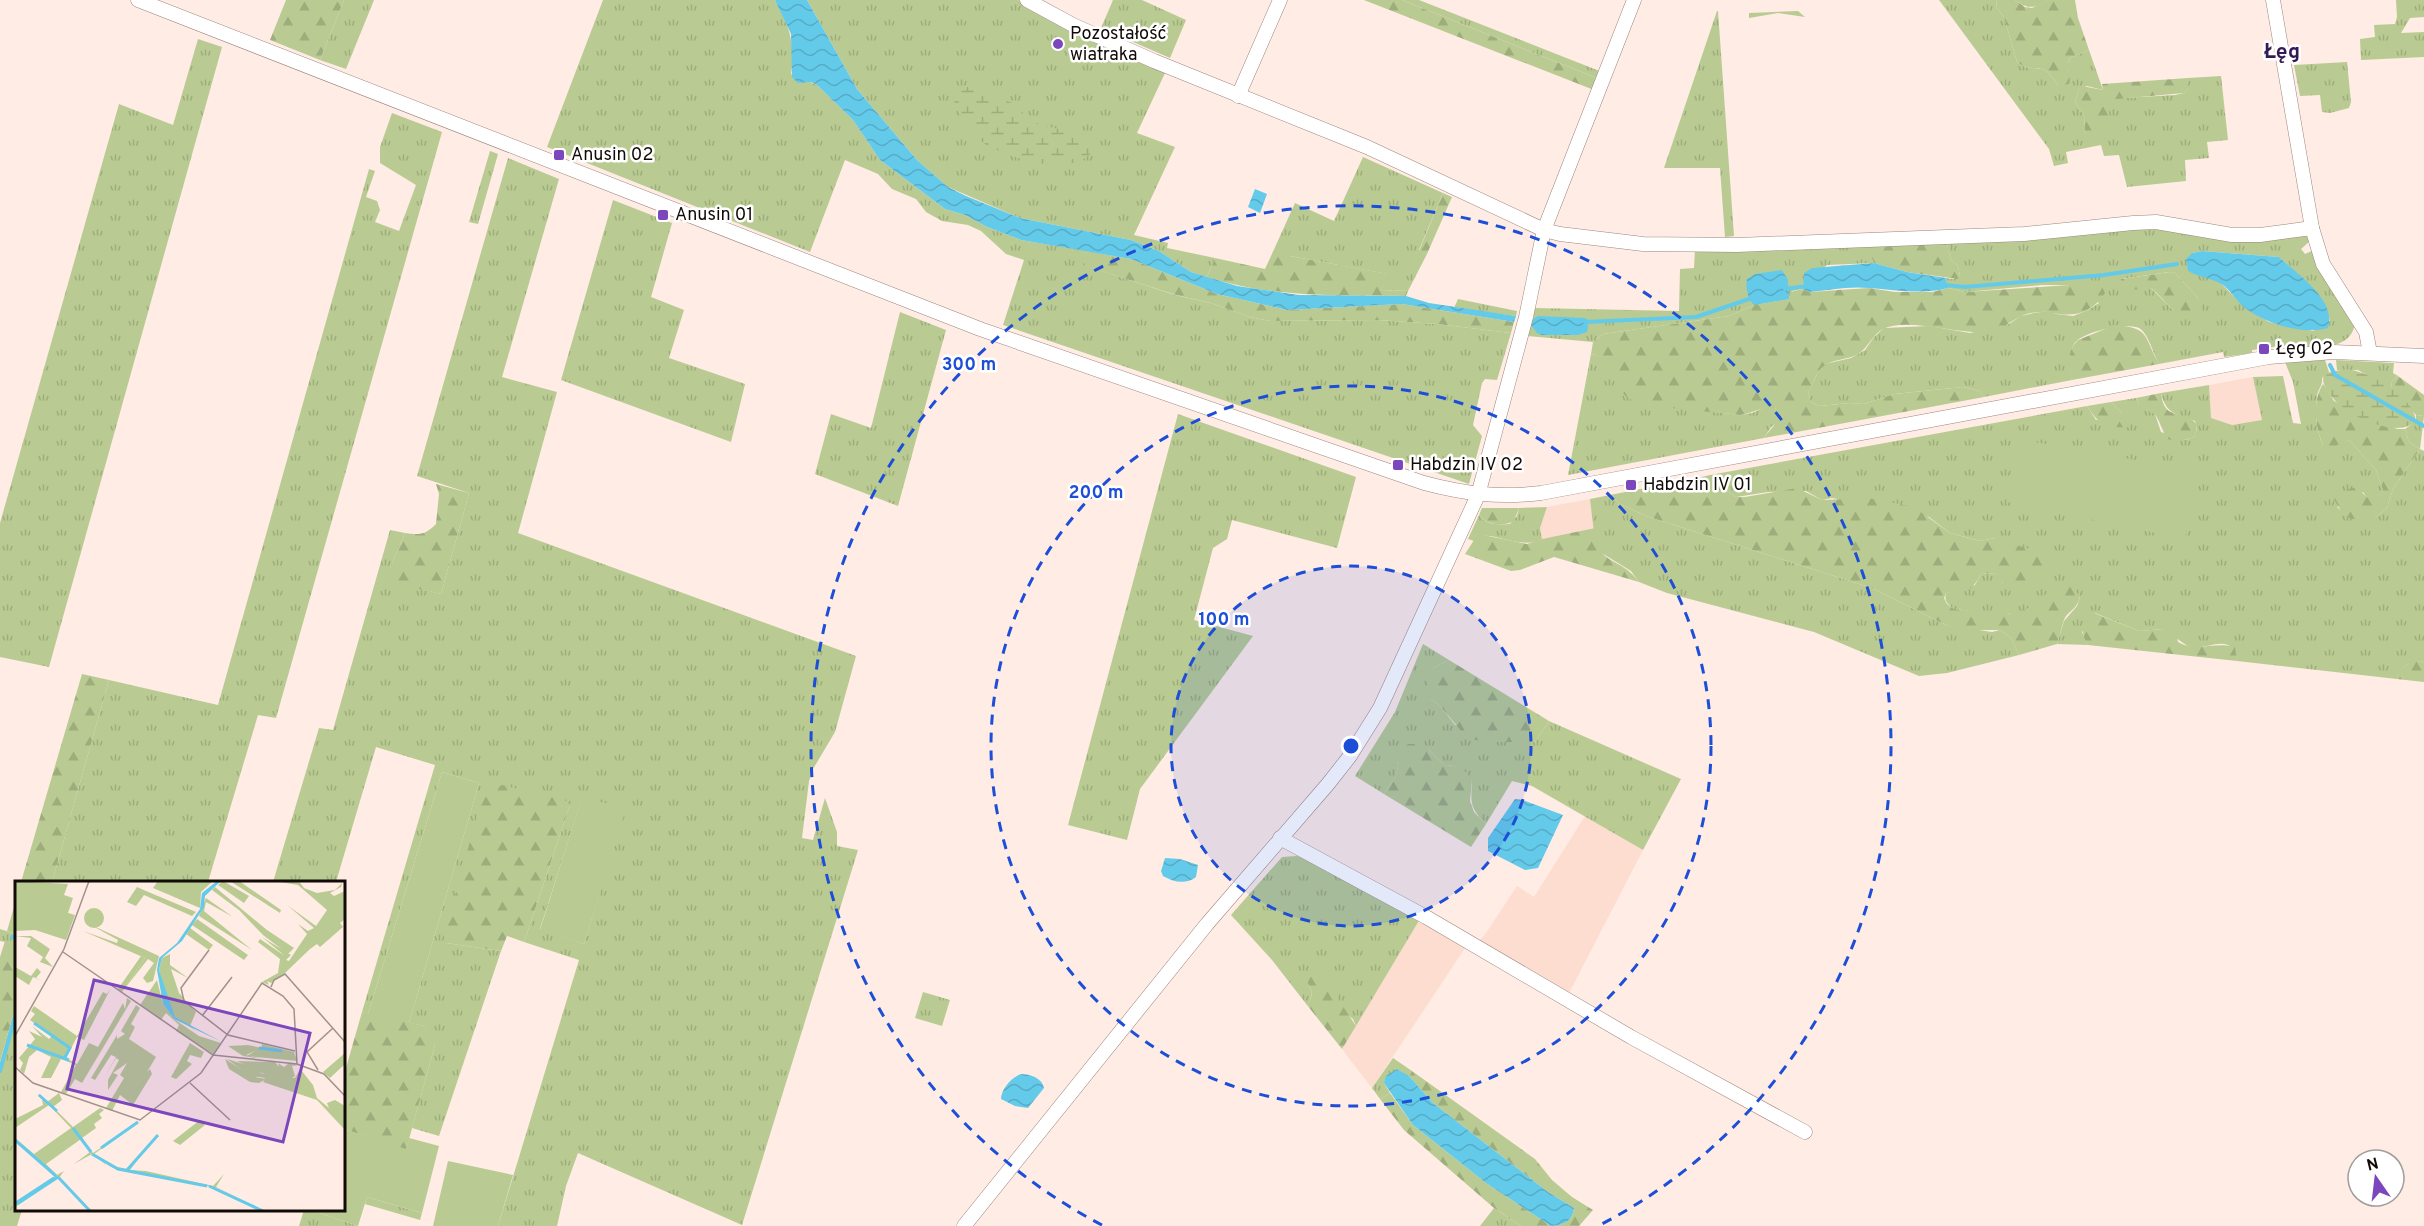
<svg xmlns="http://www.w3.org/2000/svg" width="2424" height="1226" font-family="Overpass,sans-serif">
<defs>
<pattern id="grass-tufts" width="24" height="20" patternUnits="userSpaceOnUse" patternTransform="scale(1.5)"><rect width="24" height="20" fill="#b9cb92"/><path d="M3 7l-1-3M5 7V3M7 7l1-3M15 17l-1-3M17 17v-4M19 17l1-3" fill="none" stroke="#9ead7c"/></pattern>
<pattern id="forest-firs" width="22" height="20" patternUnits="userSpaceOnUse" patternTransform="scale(1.5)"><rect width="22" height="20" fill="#b9cb92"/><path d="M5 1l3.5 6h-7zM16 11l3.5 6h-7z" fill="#9ead7c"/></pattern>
<pattern id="wetland-marsh" width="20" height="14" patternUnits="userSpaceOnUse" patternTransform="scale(1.5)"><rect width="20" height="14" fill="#b9cb92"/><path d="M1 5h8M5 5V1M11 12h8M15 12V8" fill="none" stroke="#9ead7c"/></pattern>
<pattern id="water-waves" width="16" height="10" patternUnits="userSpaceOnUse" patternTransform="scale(1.5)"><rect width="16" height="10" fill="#64cae9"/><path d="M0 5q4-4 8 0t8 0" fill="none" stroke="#56acc6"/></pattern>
</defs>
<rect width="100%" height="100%" fill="#ffece4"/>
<!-- built -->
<g fill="#fcddcf">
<path d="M 2253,377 L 2263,420 L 2232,425 L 2210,418 L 2209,385 Z"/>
<path d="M 1590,499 L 1595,528 L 1542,539 L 1540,528 L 1547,507 Z"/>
<path d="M 1585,816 L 1643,850 L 1569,993 L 1477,942 L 1484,936 L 1517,886 L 1534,897 Z"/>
<path d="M 1420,919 L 1467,945 L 1372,1088 L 1342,1049 Z"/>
</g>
<!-- grass -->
<g fill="url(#grass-tufts)" fill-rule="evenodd">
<path d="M 344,0 L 374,0 L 346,69 L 320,60 Z"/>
<path d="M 603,0 L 775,0 C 789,25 796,45 791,74 L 817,85 L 853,120 L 880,160 L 945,209 L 965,215 L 987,227 L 1021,240 L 1087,251 L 1084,265 L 1175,295 L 1211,303 L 1250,317 L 1270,321 L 1378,320 L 1437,324 L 1511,333 L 1497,380 L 1485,379 L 1482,383 L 1473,425 L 1482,436 L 1469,484 L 1003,325 L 1024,260 L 1006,254 L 981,231 L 968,225 L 942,221 L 926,212 L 916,199 L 892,189 L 878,174 L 845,160 L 810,252 L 547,147 Z"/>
<path d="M 807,0 L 1018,0 L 1073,30 L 1165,73 L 1137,133 L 1175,147 L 1134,235 L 1168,243 L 1167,248 L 1215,258 L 1207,277 L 1191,272 L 1159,251 L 1131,240 L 1020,218 L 948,187 L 917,160 L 857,89 Z"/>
<path d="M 1113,0 L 1142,0 L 1186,20 L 1170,58 L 1101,28 Z"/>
<path d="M 1402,0 L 1419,0 L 1602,72 L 1599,79 Z"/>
<path d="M 1939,0 L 1996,0 L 1997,8 L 2004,17 L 2017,62 C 2034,76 2042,57 2058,86 L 2069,73 L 2067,66 L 2070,58 L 2089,50 L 2103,90 L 2087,86 L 2079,89 L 2075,102 L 2084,115 L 2085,135 L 2106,99 L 2175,95 L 2184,93 L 2188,89 L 2188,78 L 2221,76 L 2228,140 L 2207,142 L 2209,158 L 2185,160 L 2186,181 L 2127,187 L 2119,155 L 2104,156 L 2101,145 L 2066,152 L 2068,163 L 2054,166 L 2049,149 Z"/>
<path d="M 2015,0 L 2048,0 C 2035,8 2029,10 2015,0 Z"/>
<path d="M 2396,0 L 2424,0 L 2424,17 L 2410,18 L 2401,33 L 2424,32 L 2424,57 L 2361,60 L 2360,39 L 2375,37 L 2374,25 L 2395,24 L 2397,17 Z"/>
<path d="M 1717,11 L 1718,11 L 1734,236 L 1725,237 L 1720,168 L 1664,168 Z"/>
<path d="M 1798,11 L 1805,17 L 1778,13 L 1749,18 L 1749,13 Z"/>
<path d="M 198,39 L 222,47 L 49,667 L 0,657 L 0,523 L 119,104 L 173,125 Z"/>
<path d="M 2347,62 L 2351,102 L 2349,108 L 2330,113 L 2322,112 L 2320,95 L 2300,96 L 2294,65 Z"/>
<path d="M 392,113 L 442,132 L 276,718 L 258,715 L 208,882 L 52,882 L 109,680 L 218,705 L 369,169 L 375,171 L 366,197 L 377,201 L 380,210 L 375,222 L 399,231 L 416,185 L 380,163 L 380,147 Z"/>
<path d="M 490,151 L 498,154 L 478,224 L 469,222 Z"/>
<path d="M 1363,157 L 1443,193 L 1419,250 L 1427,254 L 1408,291 L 1381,290 L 1387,274 L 1290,256 L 1271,256 L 1295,203 L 1334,221 Z"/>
<path d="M 508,158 L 559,179 L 502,377 L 557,392 L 518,533 L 856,656 L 835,732 L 813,769 L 809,781 L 802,838 L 813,840 L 825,798 L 837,832 L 837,846 L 858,850 L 742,1225 L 578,1153 L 566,1186 L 557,1226 L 498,1226 L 579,960 L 524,942 L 570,805 L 446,943 L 501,951 L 439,1136 L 412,1128 L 435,1045 L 425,1026 L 409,1023 L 479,783 L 442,772 L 368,1014 L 362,1012 L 435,765 L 376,747 L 336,882 L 273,882 L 319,728 L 333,730 L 390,530 L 405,533 L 390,568 L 390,581 L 441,594 L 469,493 L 417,476 ZM 582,798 L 625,809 L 584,944 L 540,929 Z"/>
<path d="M 613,200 L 672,223 L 651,297 L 684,310 L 669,358 L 745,384 L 731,442 L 561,380 Z"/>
<path d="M 2144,226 L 2306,236 L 2310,241 L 2301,249 L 2305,254 L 2314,250 L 2355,323 C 2351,353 2313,346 2289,347 L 2288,345 L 2252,350 L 2252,353 L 2224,357 L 2223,352 L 2159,364 C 2153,354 2149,334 2139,328 C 2126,322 2081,332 2074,344 C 2067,356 2069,368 2072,380 L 1984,397 L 1979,391 L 1963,387 L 1894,394 L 1864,404 L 1850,403 L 1819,406 L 1811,402 L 1808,393 L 1818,372 L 1825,364 L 1851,358 L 1865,350 L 1874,337 L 1884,328 L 1929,326 L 1970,333 L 2009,324 L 2021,316 L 2034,313 L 2049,311 L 2056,314 L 2073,316 L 2088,310 L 2099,303 L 2075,285 L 2042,285 L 1965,292 L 1948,288 L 1946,278 L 1953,279 L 1960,276 L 1958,266 L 1951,260 L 1946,240 ZM 2202,251 L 2279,257 C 2299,276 2325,293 2330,321 L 2313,331 L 2269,322 L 2244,307 L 2192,253 ZM 2169,272 L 2175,273 L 2199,299 L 2173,310 L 2151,288 L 2144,288 L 2121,279 Z"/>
<path d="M 1871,242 L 1874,263 L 1827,265 L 1802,285 L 1803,289 L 1792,291 L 1789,299 L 1754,305 L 1729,316 L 1603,334 L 1593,342 L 1528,336 L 1534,308 L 1679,311 L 1680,269 L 1694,268 L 1695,249 Z"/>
<path d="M 1458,299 L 1517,311 L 1516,316 L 1454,308 Z"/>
<path d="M 900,312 L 946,330 L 898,506 L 815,474 L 831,414 L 871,428 Z"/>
<path d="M 1591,354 C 1603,356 1608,359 1614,371 L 1672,407 L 1740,415 L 1752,413 L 1768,406 L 1775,408 L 1779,415 L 1778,422 L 1771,427 L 1764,438 L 1568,475 Z"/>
<path d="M 2325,360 L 2329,372 L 2322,378 C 2323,386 2318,389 2317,396 C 2315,413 2316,430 2323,445 L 2349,440 L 2376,470 L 2383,490 L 2379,499 L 2368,499 L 2363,492 L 2337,507 L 2350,518 L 2375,518 L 2387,508 L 2393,489 L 2420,449 L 2409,442 L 2405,429 L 2416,421 L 2416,415 L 2424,416 L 2420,449 L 2424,451 L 2424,662 C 2410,661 2402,665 2397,679 L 2237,661 C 2232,630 2208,651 2189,647 L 2163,629 L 2139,631 L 2095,613 L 2082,632 L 2088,645 L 2057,644 L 2064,621 L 2077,606 L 2080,597 L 2063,584 C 2050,590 2041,600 2029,608 C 2008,620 1977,611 1954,609 C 1947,604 1944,601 1946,593 L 1975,585 L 1981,574 L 1996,573 L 2003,584 L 1995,538 L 1980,541 L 1969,538 L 1950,533 L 1929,517 L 1832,498 L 1822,500 L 1806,491 L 1768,492 L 1736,497 L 1727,491 L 1721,473 L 2087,406 L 2096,420 L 2123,414 L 2111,402 L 2136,398 L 2139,404 L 2155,414 L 2161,432 L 2185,440 L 2194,437 L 2197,429 L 2195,421 C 2176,414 2166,414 2161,393 L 2209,385 L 2211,418 L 2232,425 L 2262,420 L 2253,377 L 2283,376 L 2293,423 L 2301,424 L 2293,382 L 2285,362 Z"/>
<path d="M 2336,360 L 2394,363 L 2393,373 L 2398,376 L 2392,381 L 2391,389 L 2358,370 L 2337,370 Z"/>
<path d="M 1178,414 L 1356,477 L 1337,548 L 1232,520 L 1227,539 L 1213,548 L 1194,620 L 1253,636 L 1140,789 L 1127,840 L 1068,825 Z"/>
<path d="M 1610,495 L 1620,504 L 1646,516 L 1872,588 L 1946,625 L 1992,632 L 2000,630 L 2011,638 L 2019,655 L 1947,673 L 1919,676 L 1814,632 L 1667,593 L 1639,582 L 1631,571 L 1600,552 L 1595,541 L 1590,499 Z"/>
<path d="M 1547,507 L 1540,528 L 1542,539 C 1519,552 1485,525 1474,541 L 1468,539 L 1479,515 C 1486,525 1499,525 1510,524 L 1517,516 L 1519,508 Z"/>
<path d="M 1423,644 L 1449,660 L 1433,668 L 1430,698 L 1442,708 L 1455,725 L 1535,742 L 1549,721 L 1681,779 L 1643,850 L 1532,786 L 1512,781 L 1486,824 C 1469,807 1471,803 1472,780 L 1454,766 L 1444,765 L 1427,748 L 1399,761 L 1396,776 L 1384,794 L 1355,776 L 1395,712 Z"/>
<path d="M 1297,856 L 1309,860 L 1420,919 L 1356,1026 L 1353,1019 L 1306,981 C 1313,991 1314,995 1307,1005 L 1272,960 L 1231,915 L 1282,857 Z"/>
<path d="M 0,929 L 16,934 L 16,944 L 0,941 Z"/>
<path d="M 923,992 L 950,1000 L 942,1026 L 915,1018 Z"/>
<path d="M 16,1004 L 16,1210 L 22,1210 L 17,1226 L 0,1226 L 0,1062 Z"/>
<path d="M 1393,1058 L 1412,1071 L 1409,1076 L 1397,1069 L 1384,1083 L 1390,1093 L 1380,1099 L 1372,1088 Z"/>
<path d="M 367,1197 L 422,1213 L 420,1220 L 365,1204 Z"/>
<path d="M 1494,1208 L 1521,1226 L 1480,1226 Z"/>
<path d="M 304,1210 L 311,1210 L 358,1226 L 299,1226 Z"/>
</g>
<!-- forest -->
<g fill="url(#forest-firs)">
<path d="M 286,0 L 344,0 L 320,60 L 270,40 Z"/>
<path d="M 1364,0 L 1402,0 L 1599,79 L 1594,90 Z"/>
<path d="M 1996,0 L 2015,0 L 2025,7 L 2032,8 L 2048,0 L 2075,0 L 2078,18 L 2089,50 L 2070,58 C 2065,68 2072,75 2069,84 L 2058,86 C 2042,57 2034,76 2017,62 L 2004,17 L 1997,8 Z"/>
<path d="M 2188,78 L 2188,89 L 2184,93 L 2106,100 L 2114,134 L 2090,139 L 2085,135 L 2084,115 L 2075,102 L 2079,89 L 2082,86 L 2103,90 L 2102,84 Z"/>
<path d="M 1443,193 L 1452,197 L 1427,254 L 1419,251 Z"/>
<path d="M 1946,240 L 1951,260 L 1958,266 L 1960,276 L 1958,279 L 1907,272 L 1874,263 L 1870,252 L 1871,242 Z"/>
<path d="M 1087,251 L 1131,259 L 1217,294 L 1287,310 L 1402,304 L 1514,322 L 1511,333 L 1437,324 L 1378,320 L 1270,321 L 1250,317 L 1211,303 L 1176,295 L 1083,265 Z"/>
<path d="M 1271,256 L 1290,256 L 1388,274 L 1381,290 L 1408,291 L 1406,296 C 1339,295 1271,298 1207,277 L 1215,258 L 1265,269 Z"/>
<path d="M 2170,272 L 2175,273 L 2199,299 L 2202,314 C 2182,330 2167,300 2151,288 L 2129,290 L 2121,286 L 2121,279 Z"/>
<path d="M 2100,283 L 2105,293 C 2095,309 2079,317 2059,314 C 2052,314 2049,311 2042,312 C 2035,312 2026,313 2020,317 C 2009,322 2000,331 1987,332 C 1960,335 1907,317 1883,329 C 1872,335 1868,348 1858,354 C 1848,360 1832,359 1824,366 C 1816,371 1813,385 1808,393 L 1811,402 L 1819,406 L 1850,403 L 1864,404 L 1894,394 L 1963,387 L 1979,391 L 1984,397 L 1764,438 C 1771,427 1782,422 1775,408 C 1764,406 1752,413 1740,415 C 1718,412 1646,408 1630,399 C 1607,385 1623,360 1591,354 L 1593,342 L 1603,334 L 1729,316 L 1754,305 L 1789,299 L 1790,292 L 1803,289 L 1809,292 L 1869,288 L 1895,292 L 1932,292 L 1948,288 L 1965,292 Z"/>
<path d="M 2115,325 C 2151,328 2143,336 2159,364 L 2072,380 C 2068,366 2066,352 2078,340 Z"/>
<path d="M 2398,376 L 2424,395 L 2424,416 L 2416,415 L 2391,389 L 2392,381 Z"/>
<path d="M 2323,384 L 2334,401 L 2397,429 L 2405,429 L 2409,442 L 2420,449 L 2393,489 L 2387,508 L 2375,518 L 2351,519 L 2342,513 L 2334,499 L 2346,490 L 2356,487 L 2369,499 L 2379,498 L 2383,490 L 2376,470 L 2349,440 L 2331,448 L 2323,445 C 2315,427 2312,401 2323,384 Z"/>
<path d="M 2161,393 C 2162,399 2163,407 2169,411 C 2181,418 2205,416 2194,437 C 2162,448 2168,436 2155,414 L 2141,408 L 2136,398 Z"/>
<path d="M 2111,402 L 2127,418 L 2130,427 C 2106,428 2100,426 2087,406 Z"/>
<path d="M 1721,473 L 1727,491 L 1736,497 L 1745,497 L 1797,488 L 1822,500 L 1868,498 L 1914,507 L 1950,533 L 1980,541 L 1995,538 L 2044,554 L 2048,557 L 2050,570 C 2038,589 2006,599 1996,573 L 1981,574 C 1970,594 1967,590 1946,593 L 1944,598 L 1947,604 L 1954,609 L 2008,614 L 2027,609 L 2060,583 L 2068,585 L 2080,596 C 2077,611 2067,611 2064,620 C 2061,628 2060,636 2057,644 L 2019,655 L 2011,638 L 2000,630 L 1966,630 L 1946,625 L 1872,588 L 1646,516 L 1620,504 L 1610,495 Z"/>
<path d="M 436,484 L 469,493 L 441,594 L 390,582 L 390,568 L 405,533 C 420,535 425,535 436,524 L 439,494 Z"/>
<path d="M 1482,508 L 1519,508 L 1514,521 C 1504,527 1486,525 1479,515 Z"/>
<path d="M 1595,528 C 1595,566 1621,556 1639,582 L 1554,557 L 1520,570 L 1511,571 L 1465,554 L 1476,537 L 1483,535 L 1527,544 L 1542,539 Z"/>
<path d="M 2094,613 L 2139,631 L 2163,629 L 2176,633 L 2178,642 C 2195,653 2214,641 2235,647 L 2237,661 L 2088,645 C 2080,632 2081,621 2094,613 Z"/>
<path d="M 1449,660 L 1549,721 L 1535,742 L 1486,742 L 1467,738 L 1442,708 L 1430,698 L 1427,687 L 1428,678 L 1433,668 Z"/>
<path d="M 2412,661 L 2424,662 L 2424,682 L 2397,679 L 2400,670 Z"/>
<path d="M 82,674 L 109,680 L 52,882 L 21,882 Z"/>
<path d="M 1408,744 L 1420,744 L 1427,748 L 1444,765 L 1454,766 L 1466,772 L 1472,780 L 1470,801 L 1474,812 L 1486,824 L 1471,847 L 1384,794 L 1396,776 L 1401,750 Z"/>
<path d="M 502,785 L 566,801 L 570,805 L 524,942 L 507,936 L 501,951 L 446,943 L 444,936 L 478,812 L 488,791 Z"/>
<path d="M 16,900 L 16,934 L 7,931 Z"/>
<path d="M 5,941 L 16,944 L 16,1004 L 0,1062 L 0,957 Z"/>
<path d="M 1315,971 L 1321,973 L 1356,1026 L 1342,1049 L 1307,1005 C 1314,995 1313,991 1306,981 L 1309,973 Z"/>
<path d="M 362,1012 L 425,1026 L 431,1034 L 435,1045 L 406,1150 L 344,1129 L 344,1075 Z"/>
<path d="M 1412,1071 L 1535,1159 L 1552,1180 L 1572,1197 L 1593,1210 L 1579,1226 L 1521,1226 L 1494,1208 L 1404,1130 L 1380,1099 L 1390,1093 L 1413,1125 L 1486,1183 L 1551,1226 C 1564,1225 1572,1222 1574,1208 L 1548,1192 L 1433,1103 L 1409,1076 Z"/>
</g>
<!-- wetland -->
<g fill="url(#wetland-marsh)">
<path d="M 962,87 L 972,87 L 990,97 L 999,97 L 1012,103 L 1030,119 L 1041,125 L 1086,135 L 1092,143 L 1093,151 C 1071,178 1015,159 988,146 C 977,140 952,107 953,94 Z"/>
<path d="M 2346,369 C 2369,371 2413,396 2416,421 C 2391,446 2310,397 2325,373 Z"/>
</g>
<!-- garden -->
<g fill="#b9cb92">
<path d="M 2018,439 L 2197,471 L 2185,539 L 2007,502 Z"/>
<path d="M 442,772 L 479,783 L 409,1023 L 368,1014 Z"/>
<path d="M 582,797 L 626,809 L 584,944 L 540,930 Z"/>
<path d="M 344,1129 L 406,1149 L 409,1138 L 439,1146 L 422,1213 L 367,1197 L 358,1226 L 311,1210 L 344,1210 Z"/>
<path d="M 448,1161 L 513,1175 L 498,1226 L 433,1226 Z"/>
</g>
<!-- water -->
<g fill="url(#water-waves)">
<path d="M 775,0 L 807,0 L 857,89 L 917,160 L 948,187 L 966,196 L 1020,218 L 1131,240 L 1159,251 L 1191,272 L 1237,286 L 1299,295 L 1406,296 L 1429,303 L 1516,316 L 1514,322 L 1402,304 L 1287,310 L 1217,294 L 1131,259 L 1021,240 L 987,227 L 965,215 L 945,209 L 880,160 L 853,120 L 817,85 L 811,82 L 798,83 L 792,77 L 791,34 Z"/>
<path d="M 1255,189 L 1267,194 L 1260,213 L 1248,207 Z"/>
<path d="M 2202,251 L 2279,257 C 2297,274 2337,300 2328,328 C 2301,335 2267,324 2245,308 C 2237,302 2231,291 2223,285 C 2215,279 2198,277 2188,271 L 2186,259 L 2192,253 Z"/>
<path d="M 1874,263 L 1907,272 L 1946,278 L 1948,288 C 1921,295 1897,290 1869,288 C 1849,286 1829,290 1809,292 L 1803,289 L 1804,273 L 1812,268 Z"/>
<path d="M 1782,270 L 1788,280 L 1789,299 L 1754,305 C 1748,300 1745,287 1747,279 L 1755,274 Z"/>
<path d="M 1538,316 L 1585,318 L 1589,321 L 1587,332 L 1578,335 L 1542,335 L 1537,333 L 1531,325 L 1533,319 Z"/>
<path d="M 1515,799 L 1523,800 L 1563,815 L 1538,868 L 1525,870 L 1488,851 L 1488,838 Z"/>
<path d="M 1165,858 L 1180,859 L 1198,865 L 1196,877 C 1186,885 1173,882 1163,876 L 1161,871 Z"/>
<path d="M 1397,1069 L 1409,1076 L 1433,1103 L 1548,1192 L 1574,1208 C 1572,1222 1564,1225 1551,1226 L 1486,1183 L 1413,1125 L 1384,1083 L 1386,1076 Z"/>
<path d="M 1021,1074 C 1030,1074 1042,1078 1044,1088 L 1028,1108 L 1015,1106 L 1001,1099 C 1001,1089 1012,1077 1021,1074 Z"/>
</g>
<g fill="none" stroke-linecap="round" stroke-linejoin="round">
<!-- stream -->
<g stroke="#64cae9" stroke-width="4">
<path d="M 1945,285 L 1965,287 L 2104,275 L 2177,264"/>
<path d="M 1785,289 L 1807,286"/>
<path d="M 1585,322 L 1696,317 L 1752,298"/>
<path d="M 2330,365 L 2335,375 L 2424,426"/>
<path d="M 12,937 L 16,938"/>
<path d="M 0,1071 L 16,1013"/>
</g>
<!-- minor casing -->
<g stroke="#9c877e" stroke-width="15">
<g id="minor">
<path d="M 138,0 L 980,329 L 1424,483 C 1466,494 1498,498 1541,493 L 2269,357 L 2334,352 L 2424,356"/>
<path d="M 1027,0 L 1073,25 L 1154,61 L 1367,147 L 1544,230 L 1560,234 L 1643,244 L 1737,245 L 2024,234 L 2133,223 L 2156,222 L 2232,235 L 2260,235 L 2312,228"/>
<path d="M 2273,0 L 2312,228 L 2323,264 L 2366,332 L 2370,353"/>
<path d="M 1238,96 L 1280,0"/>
<path d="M 1280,838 L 1426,917 L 1631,1037 L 1805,1132"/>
<path d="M 964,1226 L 1207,924 L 1328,784 L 1350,756 L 1380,708 L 1478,495 L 1526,317 L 1544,230 L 1634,0"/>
</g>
</g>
<!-- minor -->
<use href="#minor" stroke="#fff" stroke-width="14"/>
</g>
<!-- distance rings -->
<circle cx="1351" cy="746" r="180" fill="#1d4ed8" fill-opacity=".12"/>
<g fill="none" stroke="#1d4ed8" stroke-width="3" stroke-dasharray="10 8">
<circle cx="1351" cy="746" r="180"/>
<circle cx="1351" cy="746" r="360"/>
<path d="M1102 1225A540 540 0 1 1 1600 1225"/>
</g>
<!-- markers -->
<g fill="#7c46bd" stroke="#fff" stroke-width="2">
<circle cx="1058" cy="44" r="6"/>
<rect x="553" y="149" width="12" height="12" rx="3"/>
<rect x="657" y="209" width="12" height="12" rx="3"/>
<rect x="2258" y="343" width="12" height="12" rx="3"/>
<rect x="1392" y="459" width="12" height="12" rx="3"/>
<rect x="1625" y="479" width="12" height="12" rx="3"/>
</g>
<g text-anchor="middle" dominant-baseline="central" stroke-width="5" stroke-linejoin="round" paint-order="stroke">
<!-- poi labels -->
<g font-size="18" fill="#110a07" stroke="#fff" text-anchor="start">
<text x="1070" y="34">Pozostałość<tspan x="1070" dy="21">wiatraka</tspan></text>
<text x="571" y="155">Anusin 02</text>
<text x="675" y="215">Anusin 01</text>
<text x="2276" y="349">Łęg 02</text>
<text x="1410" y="465">Habdzin IV 02</text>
<text x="1643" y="485">Habdzin IV 01</text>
</g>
<!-- quarter labels -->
<g font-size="21" font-weight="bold" fill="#331a53" stroke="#fff">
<text x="2282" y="52">Łęg</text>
</g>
</g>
<!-- overview -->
<g transform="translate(15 881)">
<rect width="330" height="330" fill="#ffece4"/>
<path d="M 0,0 L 53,3 L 49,14 L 58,17 L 53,32 L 60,34 L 51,59 L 20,49 L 0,50 ZM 143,0 L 198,0 L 186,11 L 185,27 L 138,7 ZM 208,0 L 234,15 L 229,22 L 203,4 ZM 215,0 L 224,0 L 266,29 L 265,32 ZM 259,0 L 284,0 L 289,7 L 302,12 L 320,9 L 327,2 L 326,6 L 315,12 L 319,15 L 330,10 L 330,38 L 325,42 L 328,46 L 305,66 L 302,63 L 295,68 L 270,92 L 256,102 L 252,100 L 254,104 L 247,101 L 263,92 L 265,78 L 243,61 L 245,58 L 270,75 L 247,56 L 276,74 L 271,79 L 274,80 L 292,53 L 283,43 L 293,50 L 299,47 L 272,24 L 301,45 L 312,29 L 283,4 ZM 122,6 L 131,10 L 181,31 L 177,35 L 129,14 L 121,25 L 112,21 ZM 200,6 L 252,49 L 279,67 L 273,73 L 248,54 L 224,29 L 197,9 ZM 191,17 L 218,36 L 191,21 L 189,30 L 237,69 L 184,35 ZM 182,38 L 233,74 L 229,79 L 177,44 ZM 74,43 L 144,75 L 138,100 L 132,102 L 128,97 L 139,82 L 133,78 L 107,111 L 130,77 L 68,50 L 102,62 L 103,59 ZM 175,47 L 198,64 L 194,69 L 171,53 ZM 0,55 L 16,55 L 35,68 L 30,77 L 38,86 L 25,81 L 28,76 L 12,65 L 16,57 ZM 155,73 L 155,84 L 173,97 L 156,88 L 164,112 L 181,131 L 175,145 L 181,150 L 160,136 L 154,126 L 144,89 L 147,77 ZM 0,86 L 16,95 L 22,87 L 26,91 L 21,97 L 29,101 L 18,96 L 14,104 L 0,95 ZM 142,99 L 148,123 L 159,138 L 184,155 L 206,162 L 199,174 L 161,150 L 164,144 L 151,132 L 146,139 L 125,124 ZM 96,107 L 69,159 L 62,156 L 51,177 L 62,183 L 74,162 L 83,166 L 108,122 L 110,128 L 112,117 L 116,120 L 67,202 L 60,198 L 51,213 L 46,211 L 61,184 L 46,178 L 36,197 L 26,197 L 36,176 L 22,169 L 14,176 L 9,193 L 5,189 L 8,182 L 4,177 L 20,158 L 14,150 L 27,156 L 17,145 L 34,158 L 37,155 L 15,139 L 20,133 L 16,130 L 19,125 L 62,155 L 88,111 L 92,113 ZM 121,124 L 125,127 L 116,143 L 120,146 L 114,158 L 141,176 L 132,191 L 135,188 L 137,193 L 118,224 L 105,214 L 97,230 L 91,227 L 109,197 L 105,194 L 112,182 L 98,192 L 103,194 L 93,209 L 93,199 L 104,179 L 101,177 L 89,197 L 101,176 L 96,174 L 80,199 L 76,197 L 102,154 L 102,158 L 110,153 L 106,150 ZM 175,162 L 189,171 L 186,177 L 175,174 L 172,180 L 177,183 L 161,198 L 156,196 ZM 247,163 L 279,171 L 282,180 L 232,175 L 240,170 L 260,170 L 246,167 ZM 330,172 L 330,183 L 315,197 L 308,191 ZM 210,178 L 243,199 L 244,202 L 235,201 L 214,188 ZM 222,180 L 260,181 L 264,186 L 263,182 L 269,186 L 274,182 L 284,184 L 277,185 L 280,195 L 277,197 L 280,197 L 284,190 L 286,189 L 298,204 L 302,217 L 314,227 L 312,222 L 320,219 L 330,225 L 330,249 L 302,219 L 248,201 L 250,197 L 239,195 L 249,193 ZM 44,212 L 47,219 L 38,226 L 58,246 L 85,227 L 89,229 L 84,233 L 87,237 L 79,243 L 81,247 L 67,257 L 78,272 L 129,237 L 79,273 L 92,284 L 113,288 L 143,252 L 115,289 L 131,290 L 198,305 L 209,293 L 201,306 L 249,330 L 202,307 L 103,289 L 90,283 L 77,273 L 59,283 L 75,271 L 66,258 L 31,283 L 42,294 L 49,290 L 44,297 L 76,330 L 43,297 L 0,326 L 0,321 L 40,295 L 0,257 L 19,273 L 56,247 L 34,224 L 0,247 L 0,238 L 28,224 L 27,218 L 23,214 L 24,213 L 32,221 ZM 185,239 L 190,244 L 165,264 L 158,260 Z" fill="#b9cb92"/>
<path d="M69 37a10 10 0 1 1 20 0a10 10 0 1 1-20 0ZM 126,75 L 130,77 L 107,111 L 103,108 ZM 233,164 L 260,170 L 260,171 L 240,170 L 231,174 L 247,178 L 228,175 L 213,165 ZM 212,178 L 238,186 L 249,194 L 240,196 L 251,198 L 244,202 Z" fill="#b9cb92"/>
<path d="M 202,0 L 206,0 L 190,15 L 189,26 L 167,60 L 147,77 L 144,89 L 160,136 L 207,161 L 159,138 L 148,123 L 142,89 L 144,77 L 162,62 L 185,28 L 187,12 Z" fill="#64cae9"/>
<path fill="none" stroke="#64cae9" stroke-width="3" d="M 19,142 L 55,167 L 49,178M 12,164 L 54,179M 244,167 L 267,170M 24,214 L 42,230M 58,247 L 76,271M 0,259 L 41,295M 86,267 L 123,241M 77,273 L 103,288 L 192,305M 112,289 L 143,254M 43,296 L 75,330M 194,305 L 248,330M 1,322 L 39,297M 2,323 L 43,296"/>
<path fill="none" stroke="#a0928c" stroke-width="1.5" d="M 194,69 L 166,107 L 169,120 L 213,154 L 280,170M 48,71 L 198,174 L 282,183 L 309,193 L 330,215M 256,106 L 259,99 L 270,93 L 330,161M 187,135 L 217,96M 0,155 L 49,68 L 74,0M 0,186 L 18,202 L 125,239 L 186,192 L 247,102 L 268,115 L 279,128 L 282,183M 303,189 L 292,171 L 318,147M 175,202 L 215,239"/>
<path fill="#7c46bd" fill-opacity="0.15" stroke="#7c46bd" stroke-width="3" d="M 79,99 L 295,152 L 268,261 L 52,208 Z"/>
<rect width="330" height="330" fill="none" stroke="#110a07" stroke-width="3"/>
</g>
<circle cx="1351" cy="746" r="9" fill="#1d4ed8" stroke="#fff" stroke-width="3"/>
<g font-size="18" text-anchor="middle" font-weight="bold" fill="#1d4ed8" stroke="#fff" stroke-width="5" stroke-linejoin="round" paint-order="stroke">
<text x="969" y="370">300 m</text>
<text x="1096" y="498">200 m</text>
<text x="1224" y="625">100 m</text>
</g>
<!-- north arrow -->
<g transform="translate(2376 1178) rotate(346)"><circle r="28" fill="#ffffff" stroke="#a09d9c" stroke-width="1.5"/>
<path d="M0-4.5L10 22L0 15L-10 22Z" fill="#7c46bd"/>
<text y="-9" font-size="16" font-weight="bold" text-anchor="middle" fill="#110a07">N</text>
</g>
</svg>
